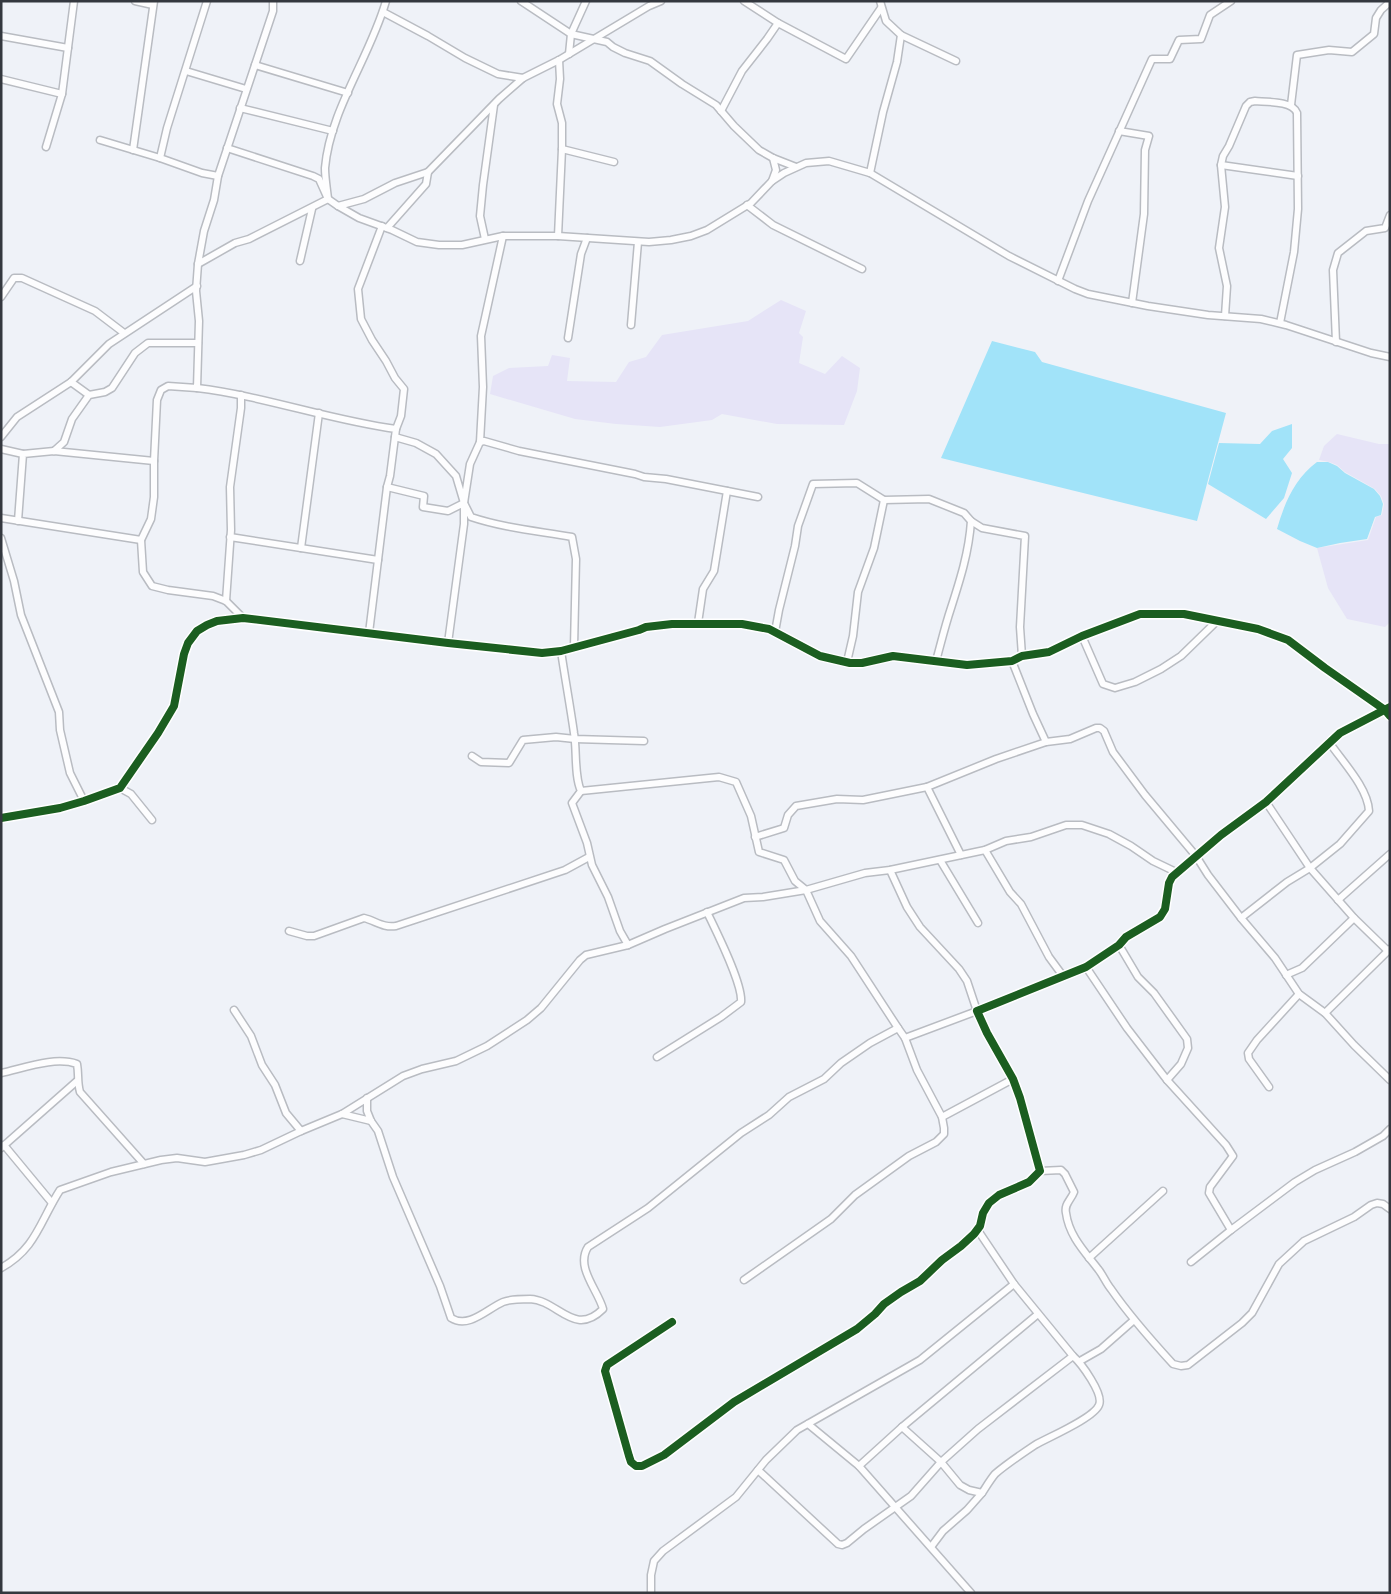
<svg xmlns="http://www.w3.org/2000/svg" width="1391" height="1594" font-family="'DM Sans',sans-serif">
<rect width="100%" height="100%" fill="#eff2f8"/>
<!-- green -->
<g fill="#e6e4f7">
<path d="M 781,300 L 806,311 L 799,333 L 803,337 L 799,363 L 825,374 L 842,356 L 860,368 L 857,391 L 844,425 L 777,424 L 722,414 L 712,420 L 660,427 L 616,424 L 575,419 L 490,394 L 493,376 L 509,368 L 548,366 L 552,355 L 570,358 L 567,381 L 616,382 L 629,362 L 646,357 L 662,335 L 748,321 Z"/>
<path d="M 1337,434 L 1379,444 L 1390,444 L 1390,622 L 1385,627 L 1347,619 L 1328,588 L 1317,548 L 1368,540 L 1376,517 L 1382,515 L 1384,504 L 1381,496 L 1375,489 L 1345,472 L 1337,465 L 1329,462 L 1319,460 L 1324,446 Z"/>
</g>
<!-- water -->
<g fill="#a1e3f9">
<path d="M 992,341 L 1035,352 L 1042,362 L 1226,413 L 1197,521 L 941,458 Z"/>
<path d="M 1292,424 L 1292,448 L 1283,459 L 1292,473 L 1284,498 L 1266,519 L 1208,484 L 1219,443 L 1260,444 L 1272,431 Z"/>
<path d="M 1317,462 L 1328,462 L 1337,466 L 1345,473 L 1374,489 L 1380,496 L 1383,504 L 1381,515 L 1375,517 L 1367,539 L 1340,543 L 1317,548 L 1300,541 L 1277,529 C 1284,504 1295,478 1317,462 Z"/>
</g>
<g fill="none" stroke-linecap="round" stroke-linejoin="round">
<!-- street casing -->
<g stroke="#b9bcc2" stroke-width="9">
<g id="street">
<path d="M 135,1 L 153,5"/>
<path d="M 207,1 L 167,128 L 160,158 L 202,173 L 218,176"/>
<path d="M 521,1 L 571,34 L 607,42 L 613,47 L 625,53 L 650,61 L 682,84 L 716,105 L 734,126 L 759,150 L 773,158 L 796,167"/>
<path d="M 744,1 L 778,23 L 846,59 L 881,8"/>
<path d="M 383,12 L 428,36 L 465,58 L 498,74 L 523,78"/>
<path d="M 901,35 L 956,61"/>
<path d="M 1,36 L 68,48"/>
<path d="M 569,54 L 571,34 L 586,1"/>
<path d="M 255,65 L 348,93"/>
<path d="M 186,71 L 246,89"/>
<path d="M 1,79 L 62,94"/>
<path d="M 1291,105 L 1297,55 L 1329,50 L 1352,52 L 1374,34 L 1376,18 L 1381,10 L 1390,2"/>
<path d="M 240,108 L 333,131"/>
<path d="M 721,111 L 742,71 L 767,39 L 778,23"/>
<path d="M 1119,131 L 1149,136 L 1145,150 L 1144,214 L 1132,303"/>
<path d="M 100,140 L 160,158"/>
<path d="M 46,147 L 62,94 L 74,1"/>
<path d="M 227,148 L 313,176 L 319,179 L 328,199 L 338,206 L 359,218 L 392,230 L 417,242 L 439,245 L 462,245 L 503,236 L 558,236 L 649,242 L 671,240 L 691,236 L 707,230 L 751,203 L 772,181 L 784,173 L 806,163 L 829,161 L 870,173 L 1009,256 L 1075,289 L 1088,294 L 1148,306 L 1208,315 L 1261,319 L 1286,325 L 1371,353 L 1390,357"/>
<path d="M 562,149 L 614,162"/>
<path d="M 133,150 L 154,1"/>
<path d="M 1221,165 L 1298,176"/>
<path d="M 870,173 L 883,112 L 897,62 L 901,35 L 886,21 L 880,1"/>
<path d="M 772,181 L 776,170 L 773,158"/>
<path d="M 747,205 L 773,225 L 862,269"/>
<path d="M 338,206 L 364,199 L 395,183 L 428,172 L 499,99 L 523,78 L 559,60 L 649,6 L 661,1"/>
<path d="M 382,226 L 358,289 L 361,319 L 372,340 L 386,361 L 395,378 L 404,389 L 401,416 L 396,429"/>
<path d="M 387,228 L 426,184 L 428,172"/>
<path d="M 558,236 L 562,149 L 562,123 L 557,104 L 560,79 L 559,60"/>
<path d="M 485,239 L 480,216 L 483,185 L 494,105"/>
<path d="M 300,261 L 312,209"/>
<path d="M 198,264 L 235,243 L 249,239 L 328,199 C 327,189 325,178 325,168 C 330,110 370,57 386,1"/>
<path d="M 1058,281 L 1088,201 L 1152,59 L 1170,59 L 1179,40 L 1201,39 L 1210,15 L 1231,1"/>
<path d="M 1,297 L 14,278 L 22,278 L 95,311 L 124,333"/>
<path d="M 1225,316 L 1227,286 L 1219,248 L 1225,207 L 1221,165 L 1223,156 L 1229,146 L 1246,106 L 1250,102 L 1255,101 C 1267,102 1293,101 1297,113 L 1298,209 L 1294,252 L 1280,323"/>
<path d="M 631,325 L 638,242"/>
<path d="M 568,338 L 581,254 L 587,238"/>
<path d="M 1336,342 L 1333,270 L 1338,253 L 1366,231 L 1385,228 L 1390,215"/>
<path d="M 71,382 L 89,395"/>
<path d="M 197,388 C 264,396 329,420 396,429 L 390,476 L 387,487 L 369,633"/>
<path d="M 1,437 L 17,417 L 71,382 L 109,344 L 197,286"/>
<path d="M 395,437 L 416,443 L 436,454 L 456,476 L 464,503 L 470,464 L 480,442 L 483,387 L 481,336 L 503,236"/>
<path d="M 480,442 L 484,441 L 519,451 L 635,474 L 644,477 L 666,479 L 758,497"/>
<path d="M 1,449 L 23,454"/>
<path d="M 54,451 L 64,442 L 72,419 L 89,395 L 105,392 L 112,388 L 135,353 L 148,343 L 198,343"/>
<path d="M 387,487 L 424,496 L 423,507 L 448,511 L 464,503"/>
<path d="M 1,518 L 141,540"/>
<path d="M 18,521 L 23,454 L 54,451 L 154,461"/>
<path d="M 971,521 L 982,528 L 1025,536 L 1020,627 L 1022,656"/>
<path d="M 230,537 L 378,560"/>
<path d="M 1,538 L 14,581 L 21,615 L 59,712 L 60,730 L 70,773 L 84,801"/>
<path d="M 301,548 L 319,413"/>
<path d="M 226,601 L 231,530 L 230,487 L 241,408 L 241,395"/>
<path d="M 243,618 L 226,601 L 213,596 L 168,590 L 152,586 L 143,572 L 141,540 L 151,519 L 154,497 L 154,461 L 157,400 L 161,390 L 168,386 L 197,388 L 199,321 L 196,291 L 198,264 L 204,231 L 214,200 L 218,176 L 273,11 L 273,1"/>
<path d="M 698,623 L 703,589 L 714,571 L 727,491"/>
<path d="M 775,632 L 779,610 L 795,546 L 798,526 L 813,484 L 857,483 L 884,500 L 929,499 L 964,513 L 971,521 C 969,552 960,580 951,608 C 945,626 941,643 936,661"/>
<path d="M 1082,636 L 1103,684 L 1115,688 L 1135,682 L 1161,669 L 1181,656 L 1217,621"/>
<path d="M 448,643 L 464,524 L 464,503 L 471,517 C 504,528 538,531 572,537 L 576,559 L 574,647"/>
<path d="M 561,651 C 565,678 570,705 574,733 C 577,750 574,776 581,791 L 572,803 L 587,843 L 592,865 L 608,897 L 620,931 L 628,945"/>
<path d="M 1012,661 L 1033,714 L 1046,742"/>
<path d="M 847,662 L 853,636 L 858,592 L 874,548 L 884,500"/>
<path d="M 472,756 L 481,762 L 509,763 L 523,740 L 556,737 L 575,739 L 644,741"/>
<path d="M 927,787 L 996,759 L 1046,742 L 1070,739 L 1096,728 L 1100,728 L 1104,731 L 1113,752 L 1145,795 L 1196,856 L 1208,875 L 1241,918 L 1275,958 L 1299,994 L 1325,1013 L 1354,1045 L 1390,1080"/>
<path d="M 120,788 L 131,794 L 152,820"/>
<path d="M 581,791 L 719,777 L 736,782 L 751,816 L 759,852 L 784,860 L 795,881 L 806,890 L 820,921 L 851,956 L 898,1028"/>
<path d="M 1266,802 L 1310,868 L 1354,918 L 1388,951"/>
<path d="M 1,818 L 60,808 L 84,801 L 120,788 L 158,733 L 174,706 L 184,654 L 188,643 L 197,631 L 207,625 L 217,621 L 243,618 L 448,643 L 542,653 L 561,651 L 639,630 L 646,627 L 672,624 L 742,624 L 769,629 L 820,656 L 850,663 L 862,663 L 893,656 L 967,665 L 1012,661 L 1022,656 L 1049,652 L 1082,636 L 1140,614 L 1184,614 L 1258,629 L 1288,640 L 1325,668 L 1385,710 L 1390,716"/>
<path d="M 755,837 L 784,828 L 788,815 L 796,806 L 837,799 L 863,800 L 927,787 L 961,855"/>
<path d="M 985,850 L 1010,892 L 1021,904 L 1049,957 L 1063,976"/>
<path d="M 940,860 L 978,923"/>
<path d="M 1338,900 L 1390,854"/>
<path d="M 1241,918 L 1287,882 L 1310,868 L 1340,844 L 1369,811 C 1368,788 1342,761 1329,742"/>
<path d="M 289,931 L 307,936 L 314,936 L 364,918 C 376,921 383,928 396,926 L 565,870 L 589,857"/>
<path d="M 1119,945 L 1138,977 L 1154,993 L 1187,1039 L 1188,1048 L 1181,1064 L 1167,1080"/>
<path d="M 1086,967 L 1127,1028 L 1167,1080 L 1226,1145 L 1233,1156 L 1210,1187 L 1209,1193 L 1231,1230"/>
<path d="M 1286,975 L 1302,968 L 1354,918"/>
<path d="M 234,1010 L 251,1036 L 262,1065 L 275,1085 L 286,1113 L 301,1131"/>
<path d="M 1325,1013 L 1390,949"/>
<path d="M 657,1057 L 721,1017 L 741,1002 C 743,984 716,931 707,912"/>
<path d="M 1,1073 C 24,1068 55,1056 77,1064 C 79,1075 77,1081 80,1092 L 144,1164"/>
<path d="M 1269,1087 L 1249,1059 L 1248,1053 L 1257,1040 L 1299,994"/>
<path d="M 367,1098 L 367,1111 L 371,1121 L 378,1131 L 393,1177 L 440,1286 L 451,1318 C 469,1329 487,1309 503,1302 C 510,1299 522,1299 530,1299 C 558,1300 574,1338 603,1309 C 598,1290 575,1267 588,1247 L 648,1208 L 741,1133 L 769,1115 L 789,1097 L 824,1079 L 841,1063 L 870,1043 L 898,1028 L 905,1038 L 977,1011 L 967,981 L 959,969 L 920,927 L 907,907 L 890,870"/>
<path d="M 342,1114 L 371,1121"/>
<path d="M 942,1117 L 1013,1079"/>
<path d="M 4,1145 L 52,1203"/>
<path d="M 1,1148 L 77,1081"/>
<path d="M 1040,1171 L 1061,1170 L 1065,1174 L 1074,1192 C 1071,1200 1064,1204 1066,1213 C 1069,1236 1085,1252 1098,1269 C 1103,1275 1106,1283 1111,1289 C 1129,1315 1151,1340 1173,1364 L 1181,1366 L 1188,1365 L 1242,1323 L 1252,1313 L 1279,1264 L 1304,1241 L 1354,1217 L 1371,1205 L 1377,1203 L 1383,1204 L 1390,1209"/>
<path d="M 1089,1258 L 1163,1191"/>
<path d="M 1191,1262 L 1231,1230 L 1295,1182 L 1315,1170 L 1355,1152 L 1383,1136 L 1390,1129"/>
<path d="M 1,1268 C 36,1249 40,1221 60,1190 L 111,1172 L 161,1160 L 177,1158 L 205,1162 L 244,1155 L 261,1150 L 301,1131 L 342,1114 L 403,1076 L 422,1069 L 456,1061 L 487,1046 L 527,1020 L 541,1008 L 580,960 L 586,955 L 628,945 L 665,929 L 744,898 L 763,897 L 806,890 L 865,873 L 890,870 L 985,850 L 1006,841 L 1031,837 L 1066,825 L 1082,825 L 1109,834 L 1131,846 L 1153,861 L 1178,873"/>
<path d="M 744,1280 L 831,1219 L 855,1195 L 909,1156 L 936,1142 L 944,1134 L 944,1128 L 942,1117 L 917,1070 L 905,1038"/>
<path d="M 672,1322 L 607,1365 L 605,1371 L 629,1456 L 631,1462 L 636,1466 L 642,1466 L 664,1455 L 734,1402 L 857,1329 L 875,1314 L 884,1304 L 901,1292 L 920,1281 L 942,1260 L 961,1246 L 974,1234 L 980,1226 L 983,1213 L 989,1203 L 999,1195 L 1029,1182 L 1040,1171 L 1020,1098 L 1013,1079 L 987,1033 L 977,1011 L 1086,967 L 1119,945 L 1126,937 L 1160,917 L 1165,909 L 1169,883 L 1172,877 L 1221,835 L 1266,802 L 1340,733 L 1390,707"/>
<path d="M 1080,1361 L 1101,1349 L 1134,1320"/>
<path d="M 808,1424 L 859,1466 L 971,1593"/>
<path d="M 902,1427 L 1038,1314"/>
<path d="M 859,1466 L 902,1427 L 941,1462 L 960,1485 L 969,1490 L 982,1493 C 986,1487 990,1480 995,1474 C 1003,1467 1026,1451 1035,1445 C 1049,1437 1094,1418 1099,1405 C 1104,1394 1081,1363 1073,1356 L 1014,1284 L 977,1229"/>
<path d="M 758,1470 L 838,1544 L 842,1545 L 847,1543 L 864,1529 L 911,1496 L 941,1462 L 978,1429 L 1073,1356"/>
<path d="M 931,1547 L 943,1531 L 967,1510 L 982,1493"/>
<path d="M 651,1593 L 651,1575 L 654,1561 L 663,1551 L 736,1497 L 766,1460 L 797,1430 L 920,1360 L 1014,1284"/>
</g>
</g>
<!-- street -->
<use href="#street" stroke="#fdfdfe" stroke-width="6"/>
<!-- cycleway casing -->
<g stroke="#fff" stroke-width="11">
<g id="cycleway">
<path d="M 1,818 L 60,808 L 84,801 L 120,788 L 158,733 L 174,706 L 184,654 L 188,643 L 197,631 L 207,625 L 217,621 L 243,618 L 448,643 L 542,653 L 561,651 L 639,630 L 646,627 L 672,624 L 742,624 L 769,629 L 820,656 L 850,663 L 862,663 L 893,656 L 967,665 L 1012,661 L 1022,656 L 1049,652 L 1082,636 L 1140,614 L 1184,614 L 1258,629 L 1288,640 L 1325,668 L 1385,710 L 1390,716"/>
<path d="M 672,1322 L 607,1365 L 605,1371 L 629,1456 L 631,1462 L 636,1466 L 642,1466 L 664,1455 L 734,1402 L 857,1329 L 875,1314 L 884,1304 L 901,1292 L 920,1281 L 942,1260 L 961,1246 L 974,1234 L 980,1226 L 983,1213 L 989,1203 L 999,1195 L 1029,1182 L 1040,1171 L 1020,1098 L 1013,1079 L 987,1033 L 977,1011 L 1086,967 L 1119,945 L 1126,937 L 1160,917 L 1165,909 L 1169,883 L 1172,877 L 1221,835 L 1266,802 L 1340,733 L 1390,707"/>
</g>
</g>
<!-- cycleway -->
<use href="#cycleway" stroke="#1b5e20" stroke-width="8"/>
</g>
<!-- border -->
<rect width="1391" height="1594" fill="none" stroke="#34383f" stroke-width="5"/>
</svg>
